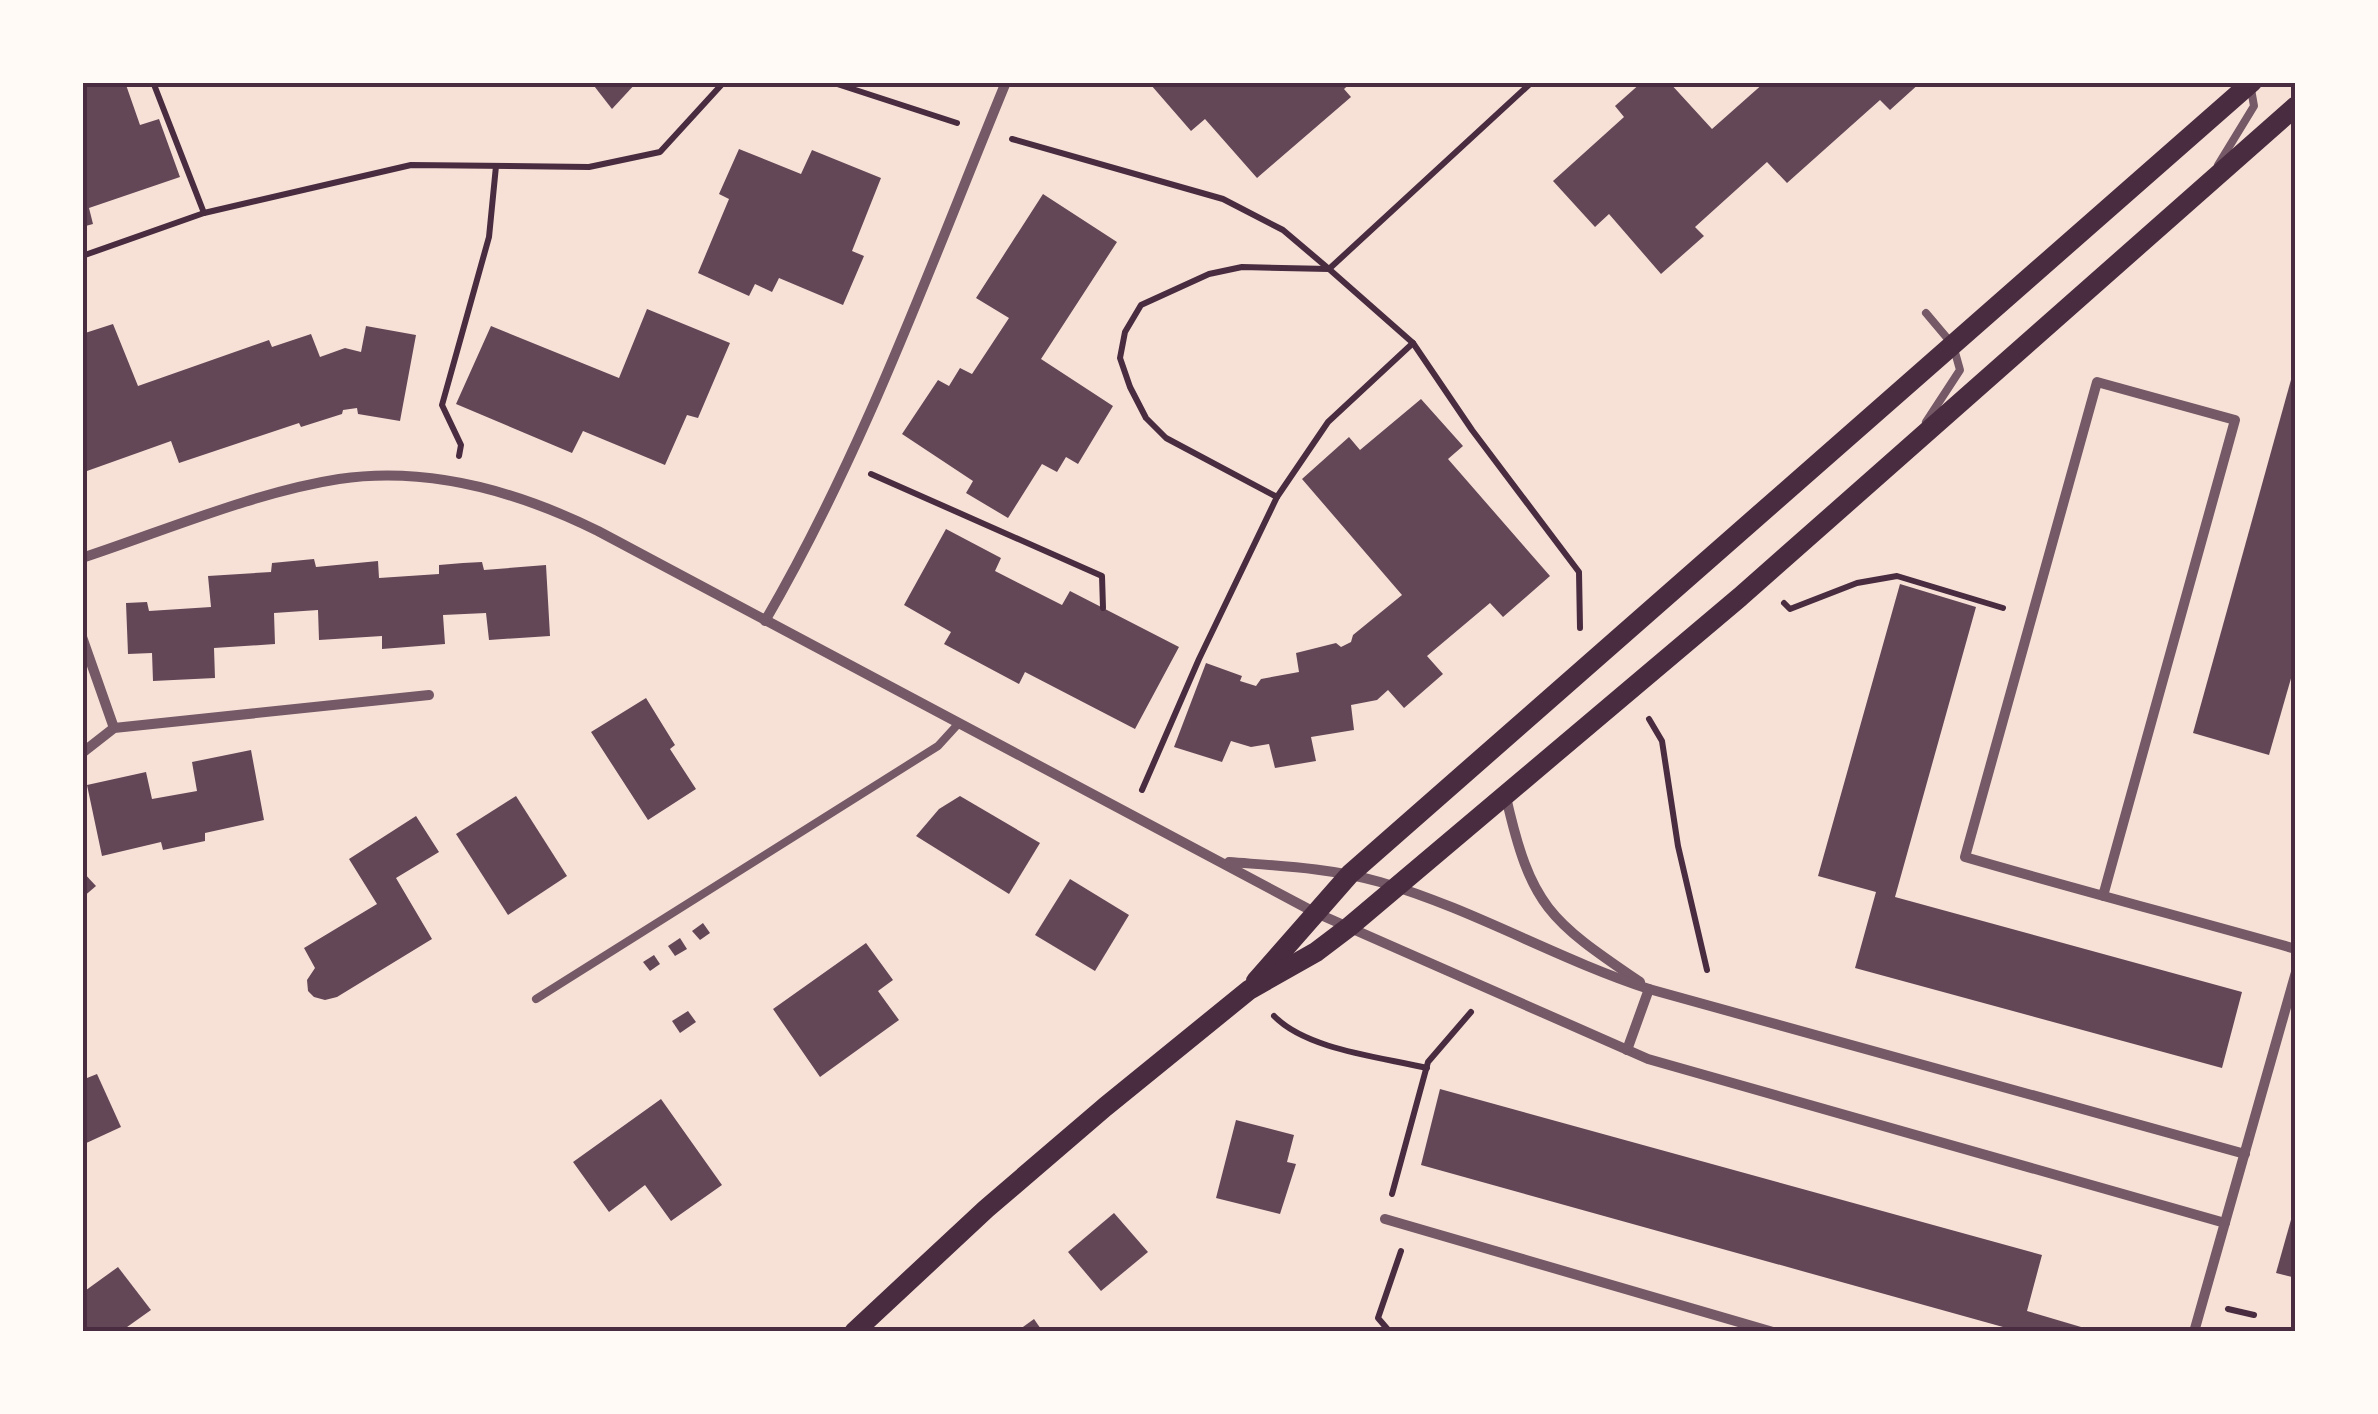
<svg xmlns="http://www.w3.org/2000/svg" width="2378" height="1414" font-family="Lato,sans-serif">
<rect width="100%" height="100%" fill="#f7e1d7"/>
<!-- building -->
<g fill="#644757">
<path d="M 82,82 L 125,82 L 140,125 L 159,119 L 180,177 L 89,208 L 93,224 L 82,227 Z"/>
<path d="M 591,82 L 637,82 L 612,109 Z"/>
<path d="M 1153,82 L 1352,82 L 1344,89 L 1351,97 L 1257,178 L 1205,119 L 1191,131 L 1151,85 Z"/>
<path d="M 1642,82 L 1669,82 L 1712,129 L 1765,82 L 1921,82 L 1890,110 L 1880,100 L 1787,183 L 1767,162 L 1695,227 L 1704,236 L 1661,274 L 1609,214 L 1595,227 L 1553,181 L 1624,117 L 1615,106 Z"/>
<path d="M 739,149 L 801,174 L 812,150 L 881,178 L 852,251 L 864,256 L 843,305 L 779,278 L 772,292 L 755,284 L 749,296 L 698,273 L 729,199 L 719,194 Z"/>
<path d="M 1043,194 L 1117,242 L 1041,359 L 1113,406 L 1078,464 L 1066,457 L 1057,472 L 1042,464 L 1008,518 L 966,493 L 973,481 L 902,434 L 938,380 L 949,386 L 960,368 L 972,374 L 1009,318 L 976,298 Z"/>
<path d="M 647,309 L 730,343 L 698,418 L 687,415 L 665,465 L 583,431 L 572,453 L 456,404 L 491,326 L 619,378 Z"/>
<path d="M 113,324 L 138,386 L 269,340 L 272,347 L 311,334 L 320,357 L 345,348 L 361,352 L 366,326 L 416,335 L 400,421 L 358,414 L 357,408 L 343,410 L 342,414 L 301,427 L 299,423 L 179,463 L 171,441 L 87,471 L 82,460 L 82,334 Z"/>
<path d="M 2294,369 L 2296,661 L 2269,755 L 2193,733 Z"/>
<path d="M 1421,399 L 1463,446 L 1448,459 L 1550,576 L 1503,617 L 1490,603 L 1427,656 L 1443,674 L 1404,708 L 1388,690 L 1377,700 L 1351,705 L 1354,730 L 1311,737 L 1316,761 L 1275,768 L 1269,744 L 1251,747 L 1231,741 L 1222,762 L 1174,747 L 1206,663 L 1242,676 L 1240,681 L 1256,686 L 1261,679 L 1299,672 L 1296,653 L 1336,643 L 1341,647 L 1351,642 L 1353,635 L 1402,595 L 1302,479 L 1349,437 L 1360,450 Z"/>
<path d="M 946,529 L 1001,558 L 995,571 L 1062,605 L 1070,591 L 1179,647 L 1135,729 L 1025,672 L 1019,684 L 944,644 L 951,632 L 904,605 Z"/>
<path d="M 314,559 L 316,567 L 378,561 L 379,578 L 439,574 L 439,565 L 463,563 L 482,562 L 484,570 L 546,565 L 550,636 L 489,640 L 486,613 L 443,615 L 445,644 L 382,649 L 382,636 L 319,640 L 318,610 L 274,613 L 275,644 L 214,648 L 215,678 L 153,681 L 152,653 L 128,654 L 126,603 L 147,602 L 149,611 L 211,607 L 208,576 L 271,572 L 272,563 Z"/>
<path d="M 1900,584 L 1976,607 L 1895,897 L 2242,992 L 2222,1068 L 1855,968 L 1876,892 L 1818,876 Z"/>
<path d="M 646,698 L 675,745 L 670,749 L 696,789 L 648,820 L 591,732 Z"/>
<path d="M 251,750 L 264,820 L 205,833 L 205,841 L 163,850 L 161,842 L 102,856 L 87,785 L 146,772 L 152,799 L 197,791 L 192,762 Z"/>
<path d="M 516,796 L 567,876 L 508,915 L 456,834 Z"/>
<path d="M 960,796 L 1040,843 L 1009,894 L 916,836 L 939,809 Z"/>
<path d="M 416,816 L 439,852 L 396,878 L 432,939 L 337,997 L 325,1000 L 314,997 L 308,991 L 307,980 L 315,968 L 304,948 L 377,904 L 349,859 Z"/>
<path d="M 82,871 L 96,886 L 82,898 Z"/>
<path d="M 1070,879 L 1129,915 L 1095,971 L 1035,935 Z"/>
<path d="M 703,923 L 710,933 L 700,940 L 692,931 Z"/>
<path d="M 680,938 L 687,949 L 675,956 L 668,946 Z"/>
<path d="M 866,943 L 893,980 L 878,991 L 899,1020 L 820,1077 L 773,1009 Z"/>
<path d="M 654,955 L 660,964 L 650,971 L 643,962 Z"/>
<path d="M 688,1011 L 696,1022 L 680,1033 L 672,1021 Z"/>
<path d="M 97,1074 L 121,1127 L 82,1145 L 82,1080 Z"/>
<path d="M 1440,1089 L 2042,1255 L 2027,1311 L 2098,1332 L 2021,1332 L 1421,1165 Z"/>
<path d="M 661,1099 L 722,1185 L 671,1221 L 645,1185 L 609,1212 L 573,1162 Z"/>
<path d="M 1236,1120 L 1294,1135 L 1287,1162 L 1296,1164 L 1280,1214 L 1216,1198 Z"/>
<path d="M 2294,1209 L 2296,1209 L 2296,1278 L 2276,1273 Z"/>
<path d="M 1114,1213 L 1148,1252 L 1101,1291 L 1068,1252 Z"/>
<path d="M 118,1267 L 151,1310 L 120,1332 L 82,1332 L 82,1293 Z"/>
<path d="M 1034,1319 L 1043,1332 L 1016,1332 Z"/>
</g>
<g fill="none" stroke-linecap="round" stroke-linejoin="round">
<!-- path -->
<g stroke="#4a2c40" stroke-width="6">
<path d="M 153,82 L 204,213 L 411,165 L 589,167 L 660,152 L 724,82"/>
<path d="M 831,82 L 957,123"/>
<path d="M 1012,139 L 1223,199 L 1283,230 L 1329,269 L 1413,343 L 1472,430 L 1579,572 L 1580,628"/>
<path d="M 82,256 L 204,213"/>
<path d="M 459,456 L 461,445 L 442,405 L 489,237 L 496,166"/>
<path d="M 871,474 L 1102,576 L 1103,608"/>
<path d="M 1277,497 L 1166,438 L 1146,418 L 1130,387 L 1120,358 L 1125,332 L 1141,305 L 1209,274 L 1242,267 L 1329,269 L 1532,82"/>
<path d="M 1784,603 L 1790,609 L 1857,583 L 1897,576 L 2003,608"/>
<path d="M 1649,719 L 1662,741 L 1678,846 L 1707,970"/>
<path d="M 1142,790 L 1199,659 L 1277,497 L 1328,422 L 1413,343"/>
<path d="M 1274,1016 C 1307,1050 1381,1057 1427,1068"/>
<path d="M 1392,1194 L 1428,1062 L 1471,1012"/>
<path d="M 2228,1309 L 2254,1315"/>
<path d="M 1390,1332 L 1378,1318 L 1401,1251"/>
</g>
<!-- service -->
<g stroke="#755966" stroke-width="8">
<path d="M 2218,165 L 2254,106 L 2251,89"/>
<path d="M 1926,313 L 1953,345 L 1960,370 L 1926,422"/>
<path d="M 536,999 L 938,746 L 959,723"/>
</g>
<!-- minor -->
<g stroke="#755966" stroke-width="10">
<path d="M 82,558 C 164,531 255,492 339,479 C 428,466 519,492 598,531 L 1314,912 L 1648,1059 L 2225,1223"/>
<path d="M 765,621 C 864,451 931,264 1006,82"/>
<path d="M 82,637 L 114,728"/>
<path d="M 82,753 L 114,728 L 429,695"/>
<path d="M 1506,797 C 1531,907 1549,920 1640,982"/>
<path d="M 1229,862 C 1280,866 1331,868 1380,882 C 1473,909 1557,959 1649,989 L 2245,1154"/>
<path d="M 2103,896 L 2235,420 L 2097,382 L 1965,857 C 2075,889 2186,918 2296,949"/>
<path d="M 1627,1050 L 1649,989"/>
<path d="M 1385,1219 L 1773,1332"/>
<path d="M 2194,1332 L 2296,972"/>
</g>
<!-- secondary -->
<g stroke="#4a2c40" stroke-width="20">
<path d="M 1256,981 L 1350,874 L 2252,82"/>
<path d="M 854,1332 L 986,1209 L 1105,1107 L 1249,990 L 1316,952 L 1349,927 L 1740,597 L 2296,106"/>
</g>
</g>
<!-- border -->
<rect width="2378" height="1414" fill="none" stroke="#fffaf5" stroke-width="170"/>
<rect x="85" y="85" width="2208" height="1244" fill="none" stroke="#4a2c40" stroke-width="4"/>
</svg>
